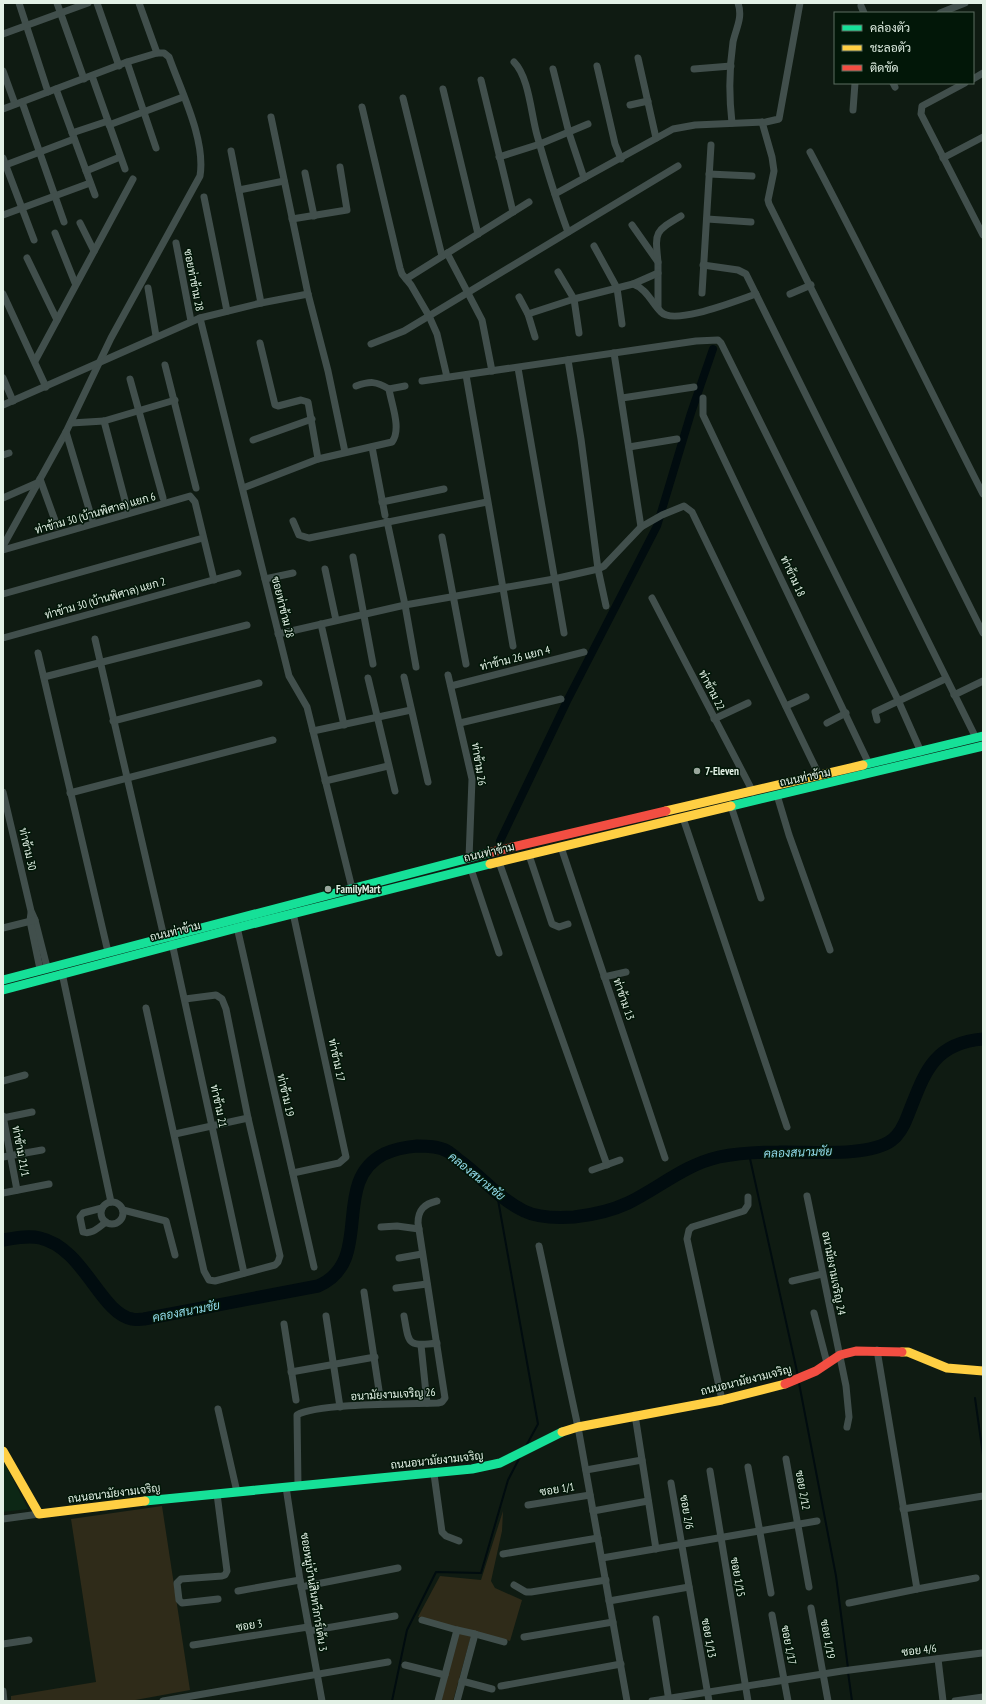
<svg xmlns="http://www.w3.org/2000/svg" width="986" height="1704" font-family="'PT Sans Narrow',Sarabun,sans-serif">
<rect width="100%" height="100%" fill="#0f1b12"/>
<!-- built -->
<path fill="#0c2715" d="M 3,1460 L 28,1509 L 3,1512 Z"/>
<!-- green -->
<g fill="#2f2b19">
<path d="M 162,1506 L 190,1690 L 130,1701 L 11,1701 L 11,1696 L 96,1682 L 71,1519 Z"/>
<path d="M 503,1511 L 502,1531 L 491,1581 L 495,1588 L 522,1600 L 510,1641 L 418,1617 L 440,1576 L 481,1580 Z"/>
<path d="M 459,1633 L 471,1636 L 453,1701 L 441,1701 Z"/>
</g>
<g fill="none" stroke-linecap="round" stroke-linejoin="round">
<!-- stream -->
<g stroke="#010c0f" stroke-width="2">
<path d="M 749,1154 L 798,1376"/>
<path d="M 497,1194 L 538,1424 L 526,1446"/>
<path d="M 799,1383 L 836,1576 L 848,1668"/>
<path d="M 975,1398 L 983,1455"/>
<path d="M 848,1672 L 852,1701"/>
<path d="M 392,1701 L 407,1630 L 436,1572 L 481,1573 L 508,1480 L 520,1457"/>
</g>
<!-- canal -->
<path stroke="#010c0f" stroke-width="8" d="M 500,841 L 567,701 L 657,526 L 691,413 L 713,349"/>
<!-- river -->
<path stroke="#010c0f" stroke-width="13" d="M 3,1240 C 15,1238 28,1235 40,1238 C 84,1248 100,1313 132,1319 C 136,1320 141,1319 144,1319 L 318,1286 C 376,1261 329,1182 384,1154 C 395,1149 405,1147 417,1146 C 427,1146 438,1146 447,1151 C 451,1153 456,1158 460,1161 C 482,1177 499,1199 524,1211 C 538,1218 558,1218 574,1217 C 592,1215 611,1211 628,1203 C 659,1188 684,1165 719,1157 C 738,1153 759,1152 779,1152 C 808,1151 868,1158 892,1140 C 899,1135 905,1123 908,1115 C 924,1075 932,1043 983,1039"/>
<!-- street -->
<g stroke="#414f4c" stroke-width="7">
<path d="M 19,3 L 48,92"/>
<path d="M 57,3 L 84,79"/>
<path d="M 97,3 L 119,66"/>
<path d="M 139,3 L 157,53"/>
<path d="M 861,6 L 864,13"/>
<path d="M 940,13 L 965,3"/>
<path d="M 3,34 L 88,3"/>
<path d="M 638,58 L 656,138"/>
<path d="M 127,62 L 156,148"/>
<path d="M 514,62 C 529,77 531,114 537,135 C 546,167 556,200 568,232"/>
<path d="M 597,66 L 615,144 L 621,159"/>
<path d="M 553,69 L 569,133 L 584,178"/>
<path d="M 694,69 L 731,66"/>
<path d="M 3,71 L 15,104"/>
<path d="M 92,76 L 125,169"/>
<path d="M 973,79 L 983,73"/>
<path d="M 481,80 L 513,212"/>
<path d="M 893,83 L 895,87"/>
<path d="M 965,83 L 922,106 L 921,114 L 983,235"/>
<path d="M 56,89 L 95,195"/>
<path d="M 443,89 L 478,234"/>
<path d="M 403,98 L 442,256"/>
<path d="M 22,102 L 64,222"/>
<path d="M 630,105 L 648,101"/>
<path d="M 362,107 L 400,268 L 402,274 L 411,285 L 429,316 L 437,334 L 447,377"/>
<path d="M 3,109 L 127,62 L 157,53 L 164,53 L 169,57 C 181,91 206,140 200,176 L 111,338 L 66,432 L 3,546"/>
<path d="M 853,110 L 855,83"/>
<path d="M 271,117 L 308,294 L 328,371 L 345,452"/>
<path d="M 762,122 L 772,157 L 774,171 L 768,200 L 769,204 L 983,633"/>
<path d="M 732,123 C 729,97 729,69 733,42 C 736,28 743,18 738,3"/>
<path d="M 109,125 L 183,97"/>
<path d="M 72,133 L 108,121"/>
<path d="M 231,151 L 261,303"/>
<path d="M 810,152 C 870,265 925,380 983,494"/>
<path d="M 499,157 L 540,144 L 588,124"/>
<path d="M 3,158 L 34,240"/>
<path d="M 943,158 L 983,137"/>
<path d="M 3,166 L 74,139"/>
<path d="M 86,171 L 120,157"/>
<path d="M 305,173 L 314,216"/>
<path d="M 709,174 L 752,176"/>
<path d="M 239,190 L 284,181"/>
<path d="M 555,194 L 673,129 L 695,125 L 766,122 L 779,119 L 800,3"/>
<path d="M 204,197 L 227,311"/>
<path d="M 3,215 L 90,183"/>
<path d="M 292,219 L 347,210 L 340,167"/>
<path d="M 707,219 L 751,222"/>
<path d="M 80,223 L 94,251"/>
<path d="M 632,225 L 658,262 L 658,308"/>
<path d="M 55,233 L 75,283"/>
<path d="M 176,243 L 191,321"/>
<path d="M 594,246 L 617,288 L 622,324"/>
<path d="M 447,253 L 482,320 L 492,371"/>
<path d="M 27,258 L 57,320"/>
<path d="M 658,262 C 655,232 654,232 681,216"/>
<path d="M 703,265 L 738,270 L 746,274 L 976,738"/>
<path d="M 558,272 L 574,299 L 579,333"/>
<path d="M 406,279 L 529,202"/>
<path d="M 633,284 C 647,289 651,302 661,312 C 674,326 738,300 756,294"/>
<path d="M 148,288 L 156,336"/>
<path d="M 702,293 L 711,145"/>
<path d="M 3,294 L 46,387"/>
<path d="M 790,294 L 811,285"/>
<path d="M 519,297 L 528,314 L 535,337"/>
<path d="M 528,314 L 574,299 L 633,284 L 658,273"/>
<path d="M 200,318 L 289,676 L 307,707 L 353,892"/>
<path d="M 260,343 L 275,405 L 278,406 L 301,400 L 308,402 L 318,459"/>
<path d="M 371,344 L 404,331 L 678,166"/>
<path d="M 614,353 L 641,527"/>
<path d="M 568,360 L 581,439 L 598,569 L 606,606"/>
<path d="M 35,361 L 133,179"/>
<path d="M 165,365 L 196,488"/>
<path d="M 518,368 L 564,633"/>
<path d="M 466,375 L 513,646"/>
<path d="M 3,378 L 13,401"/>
<path d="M 130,379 L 163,498"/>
<path d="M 422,381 L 696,341 L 718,340 L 721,343 L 898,700 L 921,752"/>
<path d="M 356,386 C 370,381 376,381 389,389 L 405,386"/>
<path d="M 622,398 L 694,387"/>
<path d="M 703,398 L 703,415 L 869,764"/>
<path d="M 3,405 L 200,318 L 261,303 L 308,294"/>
<path d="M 104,421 L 127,508"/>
<path d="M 71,423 L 104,421 L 175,400"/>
<path d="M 66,432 L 92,519"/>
<path d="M 253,440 L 312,419"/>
<path d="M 372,447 L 385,515"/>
<path d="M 629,447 L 677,439"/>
<path d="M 3,455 L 9,453"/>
<path d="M 40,479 L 57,526"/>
<path d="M 243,488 L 318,459 L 392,442 C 402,429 391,403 389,389"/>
<path d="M 3,498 L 37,483"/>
<path d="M 382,502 L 444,489"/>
<path d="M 293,521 L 299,535 L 309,538 L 487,502"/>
<path d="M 387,521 L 405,605 L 416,667"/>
<path d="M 442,537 L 466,664"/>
<path d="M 3,550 L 190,496 L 195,502 L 214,580"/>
<path d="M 353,557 L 373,664"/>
<path d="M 325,569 L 336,620"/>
<path d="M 265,579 L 293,573"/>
<path d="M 3,594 L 203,538"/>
<path d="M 652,598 L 753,792"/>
<path d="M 321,624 L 344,725"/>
<path d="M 278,634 L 405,605 L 554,579 L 598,569 L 604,566 L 641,527 L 662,515 L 684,506 L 692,512 L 819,775"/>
<path d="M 3,638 L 238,573"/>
<path d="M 95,639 L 164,937"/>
<path d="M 38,653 L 108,952"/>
<path d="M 448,675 L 472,779 L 469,858"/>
<path d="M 44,677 L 247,625"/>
<path d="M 404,677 L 428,782"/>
<path d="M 368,678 L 395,791"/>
<path d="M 451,686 L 584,652"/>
<path d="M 954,695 L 983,681"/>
<path d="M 786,706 L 806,697"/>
<path d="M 714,719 L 748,703"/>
<path d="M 877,720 L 875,712 L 945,679"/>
<path d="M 113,721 L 259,683"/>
<path d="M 460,723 L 561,699"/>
<path d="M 827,723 L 846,713"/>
<path d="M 313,731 L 411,710"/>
<path d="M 325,781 L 388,766"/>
<path d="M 3,792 L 31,911 L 35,920 L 47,967"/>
<path d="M 70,793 L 273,740"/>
<path d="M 777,795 L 789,835 L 830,950"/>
<path d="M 731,806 L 761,898"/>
<path d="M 683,818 L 787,1127"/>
<path d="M 561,847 L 665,1158"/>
<path d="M 529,855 L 552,924 L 559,927 L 568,924"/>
<path d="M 499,862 L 607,1165"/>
<path d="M 471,869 L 499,953"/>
<path d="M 31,913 L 30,921 L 40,969"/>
<path d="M 237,927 L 314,1267"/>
<path d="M 3,928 L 35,920"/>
<path d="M 172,943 L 244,1273"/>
<path d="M 62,973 L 111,1202"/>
<path d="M 604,977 L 626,972"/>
<path d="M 146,1008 L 204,1271 L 209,1280 L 215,1281 L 275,1265 L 278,1262 L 280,1256 L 248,1118 L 226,1009 L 222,999 L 216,995 L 185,999"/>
<path d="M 3,1081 L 25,1075"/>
<path d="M 3,1116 L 17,1190"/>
<path d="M 3,1118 L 32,1112"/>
<path d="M 175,1134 L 248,1118"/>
<path d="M 3,1157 L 42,1150"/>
<path d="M 592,1170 L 620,1160"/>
<path d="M 293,1173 L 339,1163 L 346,1157 L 293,913"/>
<path d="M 3,1193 L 49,1184"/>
<path d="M 807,1196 L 846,1386 L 849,1417 L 847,1427"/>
<circle cx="112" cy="1213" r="11"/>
<path d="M 102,1208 L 83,1213 L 80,1217 L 83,1232 C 92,1235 99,1227 106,1222"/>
<path d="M 123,1210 L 166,1221 L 175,1255"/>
<path d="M 381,1227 L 397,1226 L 419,1229"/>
<path d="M 539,1246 L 578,1427 L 627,1701"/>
<path d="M 399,1258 L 422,1254"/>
<path d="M 792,1281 L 822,1274"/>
<path d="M 396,1288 L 427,1284"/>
<path d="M 364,1292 L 380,1397"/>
<path d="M 814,1313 L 827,1363"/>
<path d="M 326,1316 L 340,1407"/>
<path d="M 404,1316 C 409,1344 407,1347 437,1343"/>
<path d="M 284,1324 L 296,1400"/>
<path d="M 421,1345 L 427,1403"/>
<path d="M 877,1350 L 917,1589 L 976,1578"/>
<path d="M 291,1372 L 375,1357"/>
<path d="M 722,1400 L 687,1239 L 689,1230 L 692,1227 L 744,1211 L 748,1205 L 748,1197"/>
<path d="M 218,1409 L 237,1492"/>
<path d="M 635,1415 L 656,1549"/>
<path d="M 786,1459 L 809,1587"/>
<path d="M 748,1467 L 771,1593"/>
<path d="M 586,1470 L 642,1460"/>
<path d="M 710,1471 L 748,1701"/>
<path d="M 434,1474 L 442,1532 L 446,1536 L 459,1541"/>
<path d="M 671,1483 L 709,1701"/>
<path d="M 298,1486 L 297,1415 C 316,1403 411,1404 438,1403 L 442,1402 L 445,1398 L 418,1223 C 418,1210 424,1204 437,1201"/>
<path d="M 286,1487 L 300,1580 L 322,1701"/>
<path d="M 217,1494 L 227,1571 L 225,1575 L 222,1576 L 181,1579 L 177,1583 L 179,1600 L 182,1603 L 218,1599"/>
<path d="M 528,1505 L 590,1495"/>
<path d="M 903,1509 L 983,1496"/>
<path d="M 593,1511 L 648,1501"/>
<path d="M 3,1519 L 39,1514"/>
<path d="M 503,1554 L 598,1538"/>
<path d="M 602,1558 L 817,1521"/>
<path d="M 514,1585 L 526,1592 L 531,1592 L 606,1580"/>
<path d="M 301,1587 L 398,1568"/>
<path d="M 238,1591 L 300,1580"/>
<path d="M 609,1601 L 689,1587"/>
<path d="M 849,1603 L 917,1589"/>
<path d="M 811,1608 L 828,1701"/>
<path d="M 772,1615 L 788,1701"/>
<path d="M 656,1619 L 669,1701"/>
<path d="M 422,1620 L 457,1630"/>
<path d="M 309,1631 L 395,1616"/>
<path d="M 475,1634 L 504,1642"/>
<path d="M 524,1637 L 613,1622"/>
<path d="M 3,1644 L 29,1640"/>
<path d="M 193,1645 L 308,1627"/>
<path d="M 938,1659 L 943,1701"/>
<path d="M 405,1665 L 445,1675"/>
<path d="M 462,1681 L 492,1689"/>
<path d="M 501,1686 L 621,1664"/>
<path d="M 3,1691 L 4,1701"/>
<path d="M 163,1701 L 388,1662"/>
<path d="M 438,1701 L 457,1630 L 475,1634 L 457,1701"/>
<path d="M 652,1701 L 842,1671 L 982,1653"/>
<path d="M 955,1701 L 983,1697"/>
</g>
<!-- fast -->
<g stroke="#16e098" stroke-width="9">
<path d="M 863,765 L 983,736"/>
<path d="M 731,806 L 983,746"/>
<path d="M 3,980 L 492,852"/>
<path d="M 3,990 L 248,925 L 490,864"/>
<path d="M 145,1501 L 472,1469 L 500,1463 L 562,1432"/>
</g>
<!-- slow -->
<g stroke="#ffcf43" stroke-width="9">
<path d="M 666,811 L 863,765"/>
<path d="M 490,864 L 731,806"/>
<path d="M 902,1352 L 908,1352 L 947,1368 L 983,1371"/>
<path d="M 562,1432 L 578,1427 L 722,1400 L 785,1384"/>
<path d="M 3,1451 L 39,1514 L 145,1501"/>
</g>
<!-- jam -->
<g stroke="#f24e42" stroke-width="9">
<path d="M 492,852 L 666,811"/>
<path d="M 785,1384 L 816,1371 L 840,1355 L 856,1351 L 902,1352"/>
</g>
</g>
<!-- markers -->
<g fill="#99a69c" stroke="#021708" stroke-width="1.5">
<circle cx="697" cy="771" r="4"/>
<circle cx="328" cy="889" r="4"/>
</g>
<g text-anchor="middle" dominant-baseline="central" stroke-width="3" stroke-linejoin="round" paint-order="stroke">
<!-- street labels -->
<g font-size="11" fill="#e3f1e6" stroke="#021708">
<text transform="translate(194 280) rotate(79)">ซอยท่าข้าม 28</text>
<text transform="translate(95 513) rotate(-16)">ท่าข้าม 30 (บ้านพิศาล) แยก 6</text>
<text transform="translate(793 576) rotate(65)">ท่าข้าม 18</text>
<text transform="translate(105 598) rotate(-16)">ท่าข้าม 30 (บ้านพิศาล) แยก 2</text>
<text transform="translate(283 607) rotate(76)">ซอยท่าข้าม 28</text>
<text transform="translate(515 658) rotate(-14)">ท่าข้าม 26 แยก 4</text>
<text transform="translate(712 690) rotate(63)">ท่าข้าม 22</text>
<text transform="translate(479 764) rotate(81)">ท่าข้าม 26</text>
<text transform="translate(805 777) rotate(-12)">ถนนท่าข้าม</text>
<text transform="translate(28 849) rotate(77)">ท่าข้าม 30</text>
<text transform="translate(489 852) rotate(-13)">ถนนท่าข้าม</text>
<text transform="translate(175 931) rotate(-14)">ถนนท่าข้าม</text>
<text transform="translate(624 999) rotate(71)">ท่าข้าม 13</text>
<text transform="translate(337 1060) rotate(78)">ท่าข้าม 17</text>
<text transform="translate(286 1095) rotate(77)">ท่าข้าม 19</text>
<text transform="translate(219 1106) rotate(78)">ท่าข้าม 21</text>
<text transform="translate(21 1151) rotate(79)">ท่าข้าม 21/1</text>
<text transform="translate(834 1273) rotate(79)">อนามัยงามเจริญ 24</text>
<text transform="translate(746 1380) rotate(-14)">ถนนอนามัยงามเจริญ</text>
<text transform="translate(393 1394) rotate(-3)">อนามัยงามเจริญ 26</text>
<text transform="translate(437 1460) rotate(-6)">ถนนอนามัยงามเจริญ</text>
<text transform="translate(557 1489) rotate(-9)">ซอย 1/1</text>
<text transform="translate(803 1490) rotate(80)">ซอย 2/12</text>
<text transform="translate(114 1493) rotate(-7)">ถนนอนามัยงามเจริญ</text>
<text transform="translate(687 1512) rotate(80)">ซอย 2/6</text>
<text transform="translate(738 1577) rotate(80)">ซอย 1/15</text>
<text transform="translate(314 1592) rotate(81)">ซอยหมู่บ้าน่สินทวีการ์เด้น 3</text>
<text transform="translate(249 1625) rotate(-9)">ซอย 3</text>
<text transform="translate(709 1638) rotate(80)">ซอย 1/13</text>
<text transform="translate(828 1639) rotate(80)">ซอย 1/19</text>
<text transform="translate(789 1645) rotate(79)">ซอย 1/17</text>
<text transform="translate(919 1650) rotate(-7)">ซอย 4/6</text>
</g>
<!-- poi labels -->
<g font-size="11" font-weight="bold" fill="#e3f1e6" stroke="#021708" text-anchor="start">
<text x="705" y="771">7-Eleven</text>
<text x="336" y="889">FamilyMart</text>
</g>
<!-- water labels -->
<g font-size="12" font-style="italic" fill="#91d9ea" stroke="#021708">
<text transform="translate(798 1152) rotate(-2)">คลองสนามชัย</text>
<text transform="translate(477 1176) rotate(39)">คลองสนามชัย</text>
<text transform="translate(186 1311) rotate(-11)">คลองสนามชัย</text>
</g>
</g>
<!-- border -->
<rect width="986" height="1704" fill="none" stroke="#e3f1e6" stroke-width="8"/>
<!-- legend -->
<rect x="834" y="12" width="140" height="72" fill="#021708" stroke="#5c6e61"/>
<rect x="842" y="25" width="20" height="6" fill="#16e098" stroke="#5c6e61"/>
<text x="870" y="32" font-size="12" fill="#e3f1e6">คล่องตัว</text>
<rect x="842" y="45" width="20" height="6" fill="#ffcf43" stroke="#5c6e61"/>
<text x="870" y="52" font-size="12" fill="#e3f1e6">ชะลอตัว</text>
<rect x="842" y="65" width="20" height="6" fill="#f24e42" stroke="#5c6e61"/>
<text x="870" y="72" font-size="12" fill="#e3f1e6">ติดขัด</text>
</svg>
